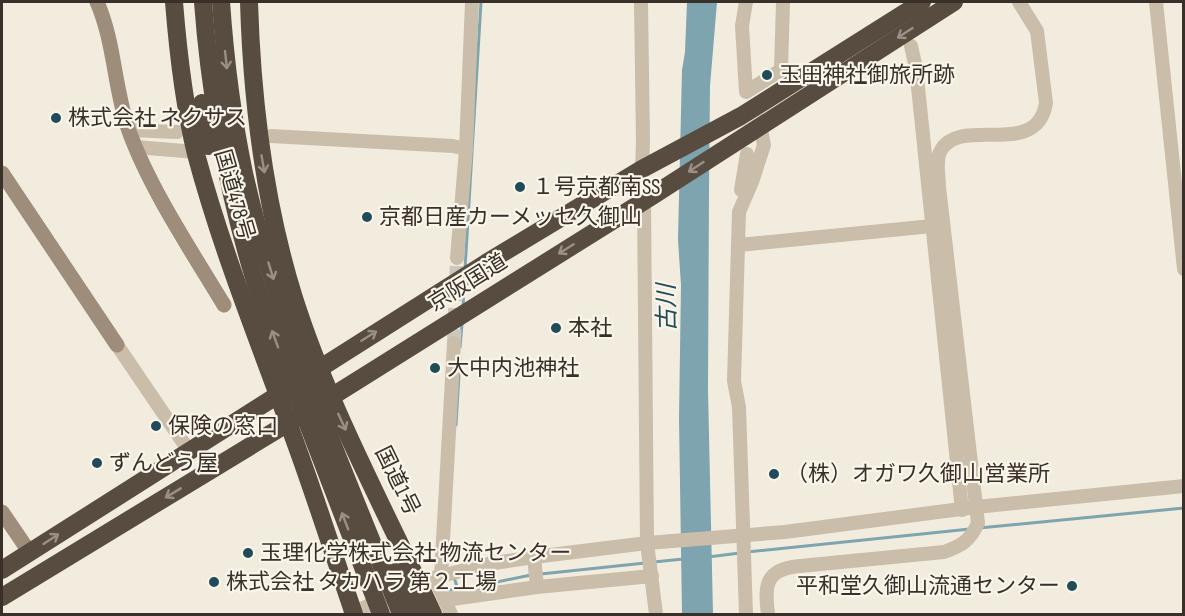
<svg xmlns="http://www.w3.org/2000/svg" width="1185" height="616" font-family="'Sofia Sans Condensed','Noto Sans JP',sans-serif">
<rect width="100%" height="100%" fill="#f2ecde"/>
<!-- water -->
<path fill="#7da4af" d="M 687,2 L 717,2 L 710,86 L 709,191 L 708,390 L 713,614 L 682,614 L 679,418 L 681,285 L 678,240 L 682,70 L 685,52 Z"/>
<g fill="none" stroke-linecap="round" stroke-linejoin="round">
<!-- stream -->
<g stroke="#7da4af" stroke-width="3">
<path d="M 465,269 L 481,2"/>
<path d="M 463,308 L 464,285"/>
<path d="M 460,347 L 462,324"/>
<path d="M 456,425 L 460,357"/>
<path d="M 979,528 L 1184,508"/>
<path d="M 747,552 L 970,529"/>
<path d="M 708,557 L 740,553"/>
<path d="M 654,562 L 683,559"/>
<path d="M 541,574 L 645,563"/>
<path d="M 454,577 L 458,590"/>
<path d="M 446,590 L 458,590 L 531,575"/>
</g>
<!-- street-tunnel -->
<path stroke="#cdc6ba" stroke-width="14" stroke-dasharray="14 7" stroke-linecap="butt" d="M 454,343 L 457,258"/>
<!-- street -->
<g stroke="#cabeaa" stroke-width="14">
<path d="M 641,2 L 643,142 L 642,169"/>
<path d="M 746,2 L 742,26 L 746,92 L 781,70"/>
<path d="M 1156,2 L 1184,269"/>
<path d="M 911,46 L 916,68 L 962,510"/>
<path d="M 781,70 L 783,2"/>
<path d="M 129,130 L 177,132"/>
<path d="M 271,136 L 453,146 L 466,149"/>
<path d="M 136,147 L 196,152"/>
<path d="M 741,190 L 747,154"/>
<path d="M 644,201 L 647,543 L 656,614"/>
<path d="M 739,245 L 932,226"/>
<path d="M 457,258 L 466,149 L 472,2"/>
<path d="M 117,345 L 189,451"/>
<path d="M 534,557 L 537,587"/>
<path d="M 441,576 L 454,343"/>
<path d="M 435,578 L 451,614"/>
<path d="M 410,585 L 418,582 L 488,564 L 534,557 L 647,543 L 785,532 L 976,507 L 1184,486"/>
<path d="M 445,600 L 537,587 L 652,576"/>
<path d="M 350,614 L 385,598"/>
<path d="M 746,614 L 739,407 L 734,381 L 739,212 L 752,182 L 764,145 L 760,125"/>
<path d="M 768,614 C 764,584 766,569 800,566 L 944,552 C 961,546 970,541 978,523 L 939,187 C 939,176 935,160 941,150 C 961,115 1037,160 1046,103 L 1037,31 L 1019,2"/>
</g>
<!-- secondary -->
<g stroke="#9e8d7b" stroke-width="15">
<path d="M 97,2 C 115,43 114,89 129,131 C 150,189 192,252 224,305"/>
<path d="M 2,173 L 117,345"/>
<path d="M 2,512 L 30,553"/>
</g>
<!-- highway -->
<g stroke="#584c41" stroke-width="18">
<path d="M 174,2 C 178,52 184,105 196,154 C 223,255 262,349 297,447 C 317,502 335,559 354,614"/>
<path d="M 249,2 C 252,102 264,202 294,298 C 329,408 385,509 433,614"/>
<path d="M 2,570 L 486,263 L 642,169 L 741,116 L 922,2"/>
<path d="M 2,597 L 331,397 L 652,196 L 954,2"/>
</g>
<!-- highway-bridge -->
<g stroke="#584c41" stroke-width="18">
<path d="M 203,2 C 210,96 227,188 254,278 C 269,326 288,373 306,419 C 331,484 356,549 381,614"/>
<path d="M 221,2 C 225,59 232,116 244,173 C 278,325 344,470 401,614"/>
<path d="M 202,103 L 208,146"/>
<path d="M 396,572 L 416,614"/>
</g>
</g>
<!-- one-way arrows -->
<defs><path id="oneway-shaft" d="M-6 0H5M1.5-3L5.5 0L1.5 3" fill="none" stroke-width="1.6" stroke-linecap="round" stroke-linejoin="round" transform="scale(1.5)"/></defs>
<g stroke="#999085">
<use href="#oneway-shaft" transform="translate(905 33) rotate(147)"/>
<use href="#oneway-shaft" transform="translate(226 60) rotate(84)"/>
<use href="#oneway-shaft" transform="translate(263 164) rotate(80)"/>
<use href="#oneway-shaft" transform="translate(696 167) rotate(147)"/>
<use href="#oneway-shaft" transform="translate(566 249) rotate(148)"/>
<use href="#oneway-shaft" transform="translate(271 271) rotate(73)"/>
<use href="#oneway-shaft" transform="translate(369 336) rotate(-32)"/>
<use href="#oneway-shaft" transform="translate(275 339) rotate(-110)"/>
<use href="#oneway-shaft" transform="translate(342 422) rotate(65)"/>
<use href="#oneway-shaft" transform="translate(173 493) rotate(149)"/>
<use href="#oneway-shaft" transform="translate(345 521) rotate(-111)"/>
<use href="#oneway-shaft" transform="translate(51 539) rotate(-33)"/>
</g>
<!-- markers -->
<g fill="#204b58" stroke="#faf5ea" stroke-width="2">
<circle cx="767" cy="75" r="6"/>
<circle cx="56" cy="118" r="6"/>
<circle cx="520" cy="187" r="6"/>
<circle cx="367" cy="217" r="6"/>
<circle cx="556" cy="328" r="6"/>
<circle cx="435" cy="368" r="6"/>
<circle cx="156" cy="426" r="6"/>
<circle cx="97" cy="463" r="6"/>
<circle cx="774" cy="474" r="6"/>
<circle cx="248" cy="553" r="6"/>
<circle cx="214" cy="582" r="6"/>
<circle cx="1072" cy="586" r="6"/>
</g>
<g text-anchor="middle" dominant-baseline="central" stroke-width="4.5" stroke-linejoin="round" paint-order="stroke">
<!-- poi labels -->
<g font-size="22" fill="#383029" stroke="#faf5ea" text-anchor="start">
<text x="779" y="75">玉田神社御旅所跡</text>
<text x="68" y="118">株式会社 ネクサス</text>
<text x="532" y="187">１号京都南SS</text>
<text x="379" y="217">京都日産カーメッセ久御山</text>
<text x="568" y="328">本社</text>
<text x="447" y="368">大中内池神社</text>
<text x="168" y="426">保険の窓口</text>
<text x="109" y="463">ずんどう屋</text>
<text x="786" y="474">（株）オガワ久御山営業所</text>
<text x="260" y="553">玉理化学株式会社 物流センター</text>
<text x="226" y="582">株式会社 タカハラ 第２工場</text>
<text x="1060" y="586" text-anchor="end">平和堂久御山流通センター</text>
</g>
<!-- street labels -->
<g font-size="22" fill="#383029" stroke="#faf5ea">
<text transform="translate(234 195) rotate(74)">国道478号</text>
<text transform="translate(468 283) rotate(-32)">京阪国道</text>
<text transform="translate(397 481) rotate(64)">国道1号</text>
</g>
<!-- water labels -->
<g font-size="24" font-style="italic" fill="#204b58" stroke="#faf5ea">
<text transform="translate(667 308) rotate(-91)">古川</text>
</g>
</g>
<!-- border -->
<rect width="1185" height="616" fill="none" stroke="#383029" stroke-width="6"/>
</svg>
